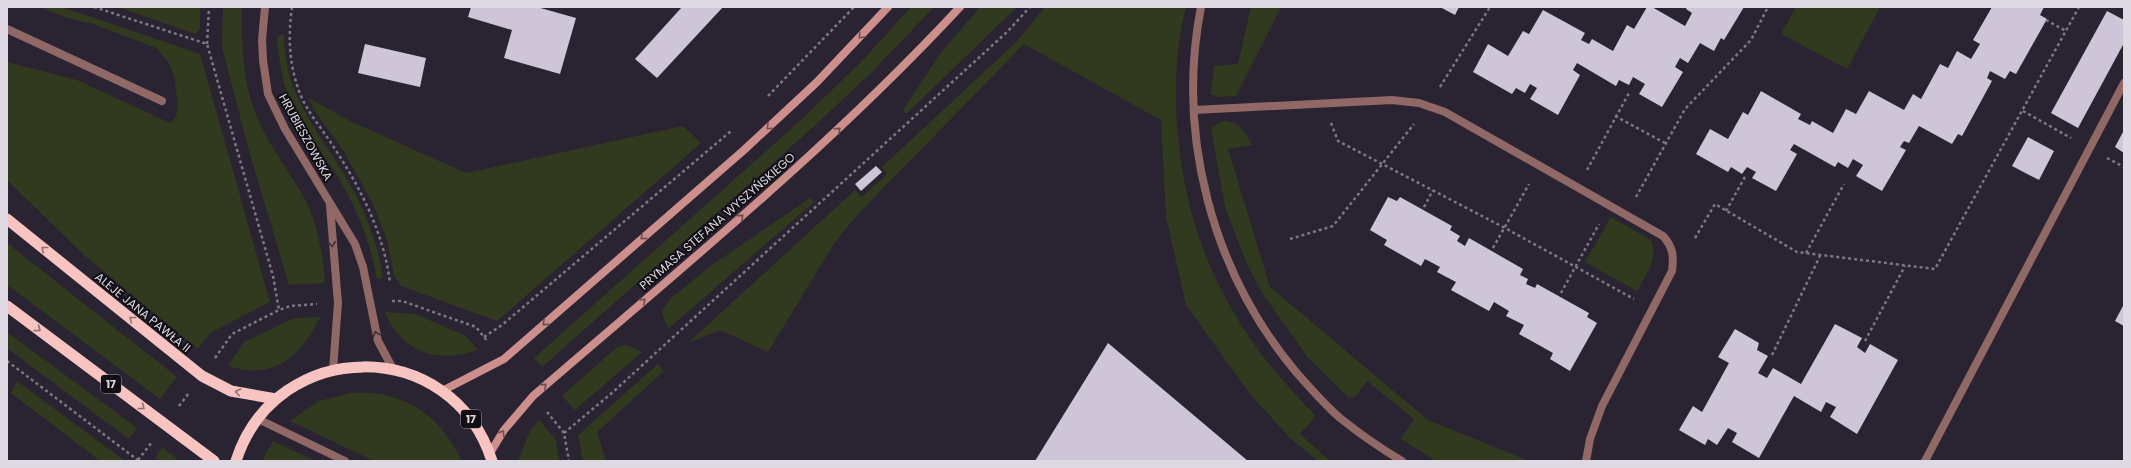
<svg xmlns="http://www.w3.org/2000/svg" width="2131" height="468" font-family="Poppins,sans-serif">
<rect width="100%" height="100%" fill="#2a2332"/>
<!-- green -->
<g fill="#313a1e">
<path d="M 41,7 L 62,7 L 200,54 L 270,302 L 210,333 L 198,349 L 85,256 L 7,180 L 7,62 L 77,80 L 170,123 L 176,117 L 178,105 L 174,76 L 169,63 L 156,48 L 93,24 L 67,18 Z"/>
<path d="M 118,7 L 200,7 L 200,29 L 195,34 Z"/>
<path d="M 223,7 L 242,7 C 242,43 242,77 255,112 C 267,144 290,171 306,201 C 318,226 323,256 325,283 L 289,285 L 250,154 L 222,48 Z"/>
<path d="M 911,7 L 934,7 L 872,72 L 810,130 L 542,367 L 534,358 L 802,119 L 861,62 Z"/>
<path d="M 980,7 L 1017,7 L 906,114 L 903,110 L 940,54 Z"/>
<path d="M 1045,7 L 1186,7 C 1175,50 1174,93 1178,137 C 1189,250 1235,336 1316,416 L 1300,434 L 1330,461 L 1318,461 L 1289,437 L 1250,394 L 1186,305 L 1166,217 L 1161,120 L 1024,44 L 859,213 L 835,242 L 768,352 L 720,330 L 688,343 L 855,190 L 862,197 L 887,174 L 882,167 L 1016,42 Z"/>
<path d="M 1251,7 L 1281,7 L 1236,96 L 1218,97 L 1211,94 L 1214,66 L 1238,64 Z"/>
<path d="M 1796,7 L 1875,7 L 1879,9 L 1847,69 L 1781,34 Z"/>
<path d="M 284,34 C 284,96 316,126 345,176 C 365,208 377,241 383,278 L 377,279 C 370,237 352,197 328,162 C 316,144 302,128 293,108 C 283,86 279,62 277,37 Z"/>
<path d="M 309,98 L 348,120 L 466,173 L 683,126 L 701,143 L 497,321 L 401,286 L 394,275 L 387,240 L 373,204 L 343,150 L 314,110 Z"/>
<path d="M 1222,121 C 1239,121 1245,131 1252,145 L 1228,149 L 1270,287 L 1428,420 L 1529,461 L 1436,461 L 1401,439 L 1414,419 L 1367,381 L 1355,397 L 1349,398 L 1308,358 L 1263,294 L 1247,264 L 1225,207 L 1212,133 L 1212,127 Z"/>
<path d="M 810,198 L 814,202 L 668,329 L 662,313 L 664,307 L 672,297 L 712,265 Z"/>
<path d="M 1611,217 L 1651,240 C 1659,259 1646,274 1637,291 L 1585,262 Z"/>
<path d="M 7,243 L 177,377 L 160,399 L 7,285 Z"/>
<path d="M 385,312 L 415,314 L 466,336 L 478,350 C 437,364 402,353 385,312 Z"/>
<path d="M 320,317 C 301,356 274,381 228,366 L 244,342 L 294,318 Z"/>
<path d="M 7,332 L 137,428 L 129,439 L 7,348 Z"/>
<path d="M 627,345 L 642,352 L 575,410 L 562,396 L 617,347 Z"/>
<path d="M 658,364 L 664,371 L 597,432 L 606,461 L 583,461 L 578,435 Z"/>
<path d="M 17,381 L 125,461 L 100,461 L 11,393 Z"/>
<path d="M 351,393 C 362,393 375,392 385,395 C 424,404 445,427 462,461 L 374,461 L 290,421 L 319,401 Z"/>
<path d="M 539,420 L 556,440 L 559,461 L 518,461 L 530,431 Z"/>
<path d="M 273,441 L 311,459 L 315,461 L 262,461 Z"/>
<path d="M 162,447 L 177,459 L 178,461 L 157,461 L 156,457 Z"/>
</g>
<!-- building -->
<g fill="#cfc5d9">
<path d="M 471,7 L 537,7 L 576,18 L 560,74 L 504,58 L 512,30 L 468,17 Z"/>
<path d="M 682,7 L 723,7 L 657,78 L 635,59 Z"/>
<path d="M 1440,7 L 1459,7 L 1455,15 Z"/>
<path d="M 1647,7 L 1652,7 L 1685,26 L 1692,13 L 1686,9 L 1687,7 L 1744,7 L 1724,40 L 1721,38 L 1714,51 L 1700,43 L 1688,63 L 1680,58 L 1675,67 L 1683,72 L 1662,107 L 1639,94 L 1645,84 L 1633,77 L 1629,85 L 1619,80 L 1616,86 L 1577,63 L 1573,70 L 1580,75 L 1558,115 L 1530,99 L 1537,88 L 1530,84 L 1525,93 L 1516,88 L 1512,94 L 1473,72 L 1488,44 L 1508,56 L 1523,31 L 1529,34 L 1543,10 L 1585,33 L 1581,40 L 1589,44 L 1592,39 L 1613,51 L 1627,25 L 1634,29 Z"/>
<path d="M 1992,7 L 2044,7 L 2040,15 L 2047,19 L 2016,74 L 2010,71 L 2005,79 L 1990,71 L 1987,78 L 1992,81 L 1962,136 L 1958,134 L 1952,144 L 1919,126 L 1909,143 L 1904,141 L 1900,147 L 1906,150 L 1882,191 L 1856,176 L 1863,165 L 1853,159 L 1848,168 L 1838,162 L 1835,167 L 1794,144 L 1790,150 L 1797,154 L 1776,191 L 1752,178 L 1756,172 L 1747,167 L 1742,174 L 1731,167 L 1728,172 L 1696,154 L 1710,129 L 1728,139 L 1743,112 L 1748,115 L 1761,91 L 1801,114 L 1798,119 L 1810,125 L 1812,121 L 1833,133 L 1846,109 L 1856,114 L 1869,91 L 1904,110 L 1913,94 L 1921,99 L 1940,64 L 1948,68 L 1957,51 L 1971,59 L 1980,44 L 1973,40 Z"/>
<path d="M 2107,11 L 2124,20 L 2124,43 L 2078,128 L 2051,113 Z"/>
<path d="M 365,44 L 426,58 L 420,87 L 358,73 Z"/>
<path d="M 2124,130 L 2124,153 L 2115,147 Z"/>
<path d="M 2028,137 L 2054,151 L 2039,180 L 2012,166 Z"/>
<path d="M 876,166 L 882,172 L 861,191 L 855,184 Z"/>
<path d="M 1388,197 L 1397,201 L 1400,197 L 1452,226 L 1450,230 L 1460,236 L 1457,241 L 1465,246 L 1469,238 L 1523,269 L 1520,275 L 1528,279 L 1526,284 L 1535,288 L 1537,284 L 1589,313 L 1587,317 L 1597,323 L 1570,371 L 1550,359 L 1553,353 L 1519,334 L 1524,325 L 1506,316 L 1509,311 L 1494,302 L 1489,311 L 1451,290 L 1456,282 L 1437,272 L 1440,267 L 1425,259 L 1421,266 L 1384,245 L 1387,240 L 1370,230 Z"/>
<path d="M 2124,304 L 2124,326 L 2115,321 Z"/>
<path d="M 1835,324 L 1862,338 L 1857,347 L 1865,353 L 1870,344 L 1898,360 L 1857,434 L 1830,417 L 1836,407 L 1826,402 L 1821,412 L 1794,396 L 1759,458 L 1732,442 L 1737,433 L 1728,428 L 1717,445 L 1708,439 L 1705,445 L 1679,430 L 1693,406 L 1702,412 L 1729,363 L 1718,357 L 1735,329 L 1759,343 L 1757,350 L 1768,356 L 1758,373 L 1767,378 L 1773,368 L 1801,384 Z"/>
<path d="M 1108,343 L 1248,461 L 1035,461 Z"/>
</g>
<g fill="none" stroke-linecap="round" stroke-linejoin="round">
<!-- path -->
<g stroke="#7e7885" stroke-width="2.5" stroke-dasharray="3 3" stroke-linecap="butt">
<path d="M 94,7 L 207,44 L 273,276 L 279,310"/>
<path d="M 292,7 C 288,35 289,62 298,88 C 305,110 321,127 333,146 C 360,187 384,233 390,283"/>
<path d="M 2046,20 L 2066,31"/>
<path d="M 207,44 L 209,7"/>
<path d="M 1440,87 L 1490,7"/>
<path d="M 768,96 L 854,7"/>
<path d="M 2023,111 L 2071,138"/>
<path d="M 1615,116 L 1665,143"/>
<path d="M 1331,123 L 1338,141 L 1505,228 L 1634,299"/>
<path d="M 2107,158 L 2124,167"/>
<path d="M 1587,170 L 1629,93"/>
<path d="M 1636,197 L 1685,109 L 1751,40 L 1768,7"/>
<path d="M 1424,207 L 1433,190"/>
<path d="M 1726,211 L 1746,175"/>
<path d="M 1695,238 L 1715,204 L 1797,252 L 1935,269 L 2079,7"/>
<path d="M 1290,239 L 1333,226 L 1414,124"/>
<path d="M 1493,248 L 1529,184"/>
<path d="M 1806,253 L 1844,184"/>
<path d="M 1561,293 L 1599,224"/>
<path d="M 392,301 L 402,301 L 476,327 L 488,342"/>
<path d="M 484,337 L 502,325 L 731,131"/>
<path d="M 1865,341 L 1905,266"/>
<path d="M 1772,355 L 1820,256"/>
<path d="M 215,358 L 232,334 L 279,310 L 290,306 L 317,304"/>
<path d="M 7,361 L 139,461"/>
<path d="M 179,406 L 189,393"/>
<path d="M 547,412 L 564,433 L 569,461"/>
<path d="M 564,433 L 613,392 L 1007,32 L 1030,7"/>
<path d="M 138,460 L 152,442"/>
</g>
<!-- service -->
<g stroke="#906967" stroke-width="8">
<path d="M 7,29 L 162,101"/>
<path d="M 258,419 L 345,461"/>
</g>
<!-- minor -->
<g stroke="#906967" stroke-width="8">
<path d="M 1201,7 C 1176,135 1212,272 1296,372 C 1310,388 1324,404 1340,418 C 1360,434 1380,448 1402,461"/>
<path d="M 1194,110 L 1392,100 L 1419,103 L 1445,112 L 1663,236 C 1673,247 1674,256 1672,271 L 1602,406 L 1590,439 L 1586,461"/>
<path d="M 1925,461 L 2124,83"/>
</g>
<!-- tertiary -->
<g stroke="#906967" stroke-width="8">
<path d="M 265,7 L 262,40 L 263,60 L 268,94 L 285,129 L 355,244 L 363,267 L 378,341 L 393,369"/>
<path d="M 330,206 L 338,303 L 333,370"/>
</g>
<!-- secondary -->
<g stroke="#cd8f8b" stroke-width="8">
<path d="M 442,391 L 504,359 L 744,150 L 817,82 L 888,7"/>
<path d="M 490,453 L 504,430 L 533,396 C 679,270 829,148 960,7"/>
</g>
<!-- trunk -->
<g stroke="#f7c4c2" stroke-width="11">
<path d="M 7,219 L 202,376 L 231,391 L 276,399"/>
<path d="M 7,306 L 214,461"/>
<path d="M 236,461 C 276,336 452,335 492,461"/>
</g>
</g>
<!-- one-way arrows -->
<defs><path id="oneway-chevron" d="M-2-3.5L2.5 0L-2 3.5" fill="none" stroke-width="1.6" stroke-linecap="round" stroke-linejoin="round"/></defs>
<g stroke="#6f4e50">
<use href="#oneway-chevron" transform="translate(861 36) rotate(133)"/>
<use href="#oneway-chevron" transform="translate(769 127) rotate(137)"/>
<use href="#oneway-chevron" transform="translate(838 130) rotate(-42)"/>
<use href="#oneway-chevron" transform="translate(741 217) rotate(-41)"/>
<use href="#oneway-chevron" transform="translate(643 237) rotate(139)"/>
<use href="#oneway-chevron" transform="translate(643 301) rotate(-41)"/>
<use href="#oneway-chevron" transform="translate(545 323) rotate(139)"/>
<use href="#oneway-chevron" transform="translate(544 386) rotate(-41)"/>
<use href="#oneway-chevron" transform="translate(502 433) rotate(-56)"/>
</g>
<g stroke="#3d2e31">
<use href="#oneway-chevron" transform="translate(332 244) rotate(84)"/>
<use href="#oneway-chevron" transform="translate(376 334) rotate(-107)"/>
</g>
<g stroke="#907274">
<use href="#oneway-chevron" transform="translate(44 249) rotate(-141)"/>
<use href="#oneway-chevron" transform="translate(132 319) rotate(-141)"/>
<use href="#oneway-chevron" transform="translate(38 329) rotate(37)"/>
<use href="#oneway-chevron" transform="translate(238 392) rotate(-168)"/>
<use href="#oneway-chevron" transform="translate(142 407) rotate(37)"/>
</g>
<g text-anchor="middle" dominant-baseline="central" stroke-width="4" stroke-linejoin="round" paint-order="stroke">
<!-- shield labels -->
<g fill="#110e14" stroke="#a09ca5" stroke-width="1">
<rect x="101" y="375" width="20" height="18" rx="3"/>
<rect x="461" y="410" width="20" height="18" rx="3"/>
</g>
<g font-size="11" font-weight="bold" fill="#ded9e3">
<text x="111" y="384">17</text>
<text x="471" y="419">17</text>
</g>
<!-- street labels -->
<g font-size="12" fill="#ded9e3" stroke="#110e14">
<text transform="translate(306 137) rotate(61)">HRUBIESZOWSKA</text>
<text transform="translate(717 221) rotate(-41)">PRYMASA STEFANA WYSZYŃSKIEGO</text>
<text transform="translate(143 312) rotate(39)">ALEJE JANA PAWŁA II</text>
</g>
</g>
<!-- border -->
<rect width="2131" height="468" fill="none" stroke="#ded9e3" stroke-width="16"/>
</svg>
